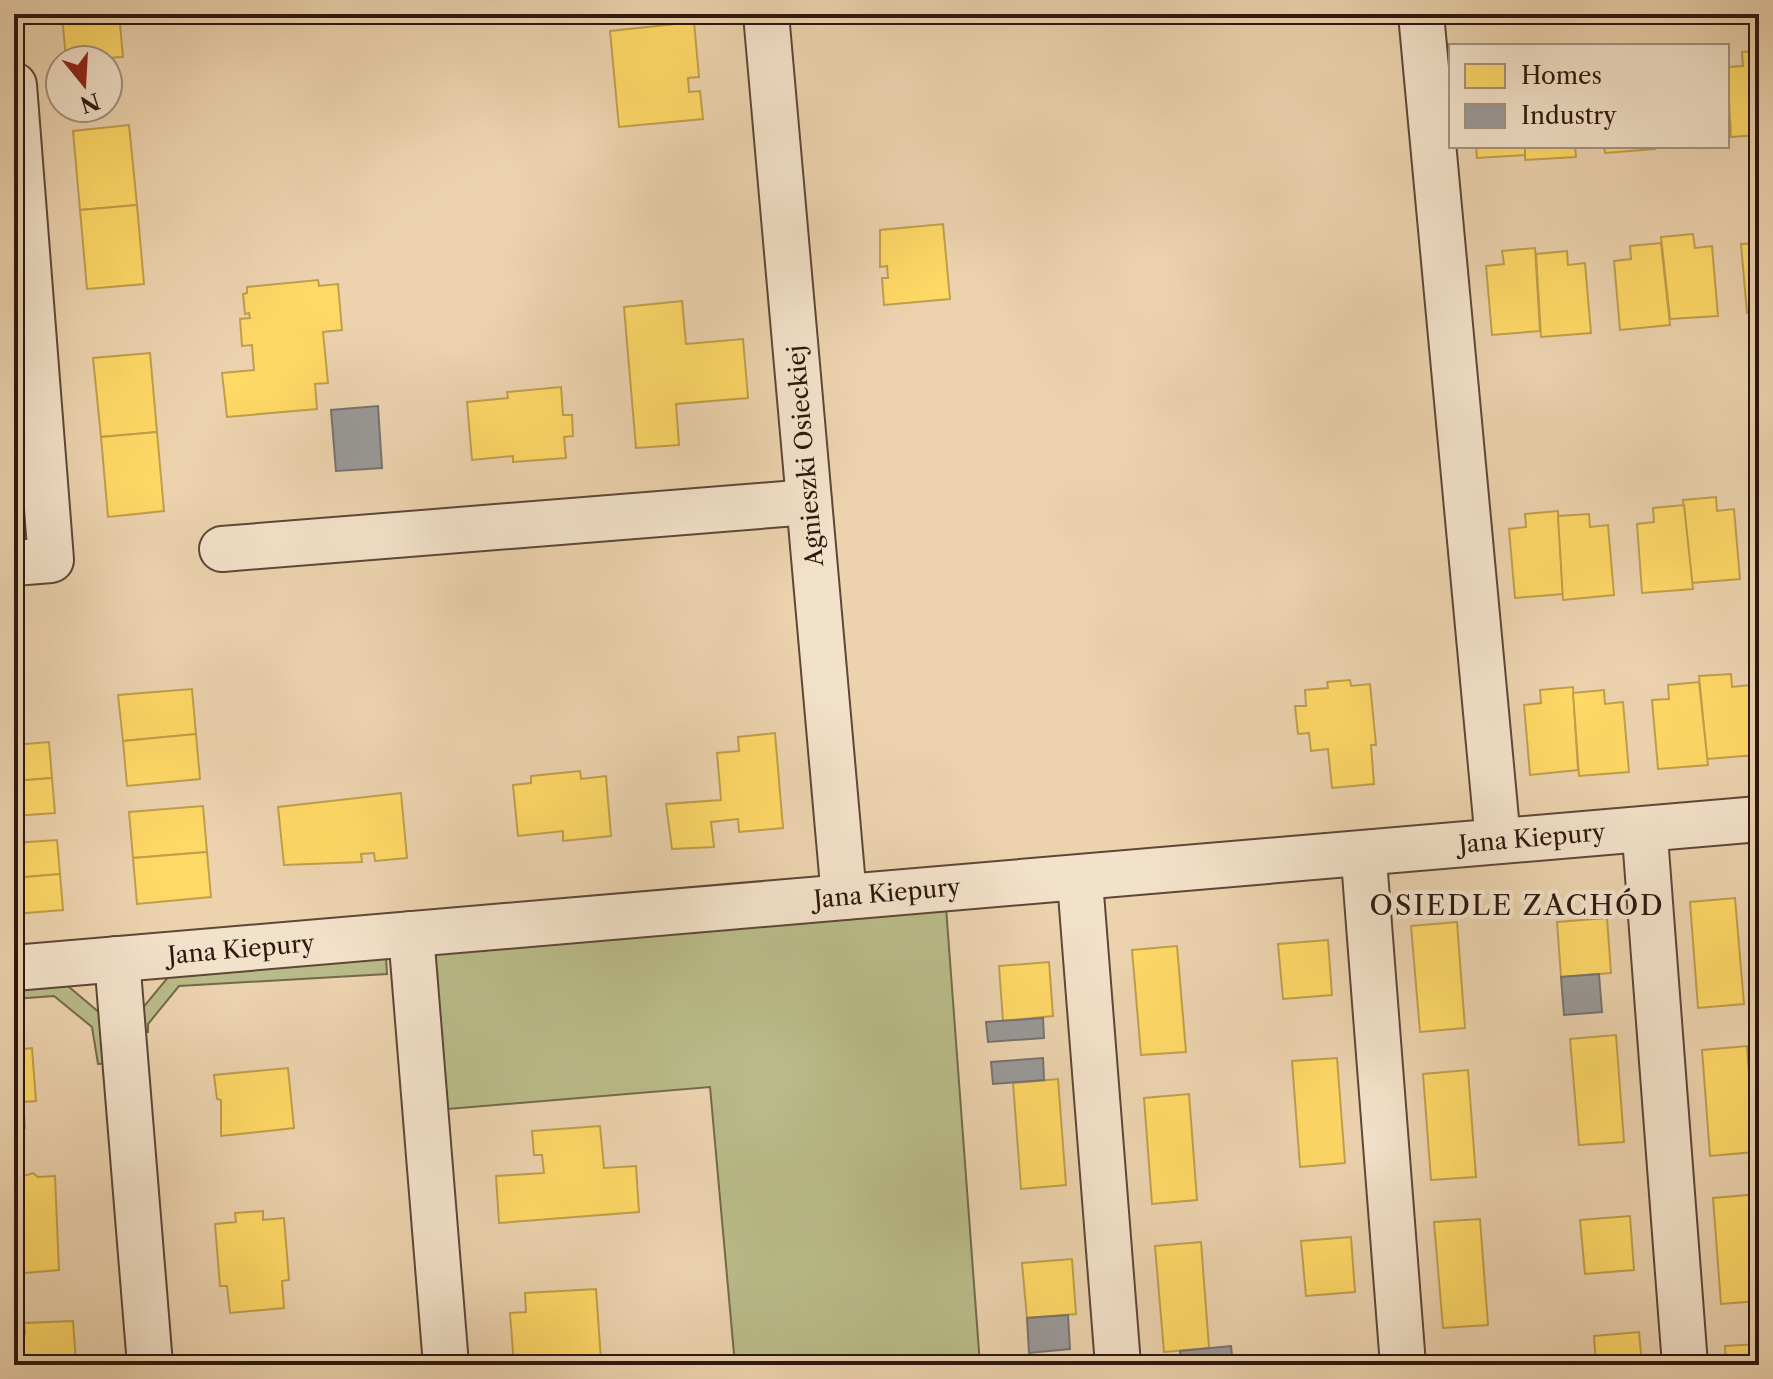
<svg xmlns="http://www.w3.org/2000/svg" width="1773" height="1379" font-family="'Libre Caslon Text',serif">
<rect width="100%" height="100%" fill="#ecd3ae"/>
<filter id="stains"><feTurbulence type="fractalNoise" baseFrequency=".0025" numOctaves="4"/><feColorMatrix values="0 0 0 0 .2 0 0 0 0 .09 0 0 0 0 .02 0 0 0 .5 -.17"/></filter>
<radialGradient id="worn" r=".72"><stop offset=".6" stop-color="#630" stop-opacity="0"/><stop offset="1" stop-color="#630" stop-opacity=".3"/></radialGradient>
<!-- green -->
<g fill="#b9bc89" stroke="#746a4c" stroke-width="2">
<path d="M 946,907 L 980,1365 L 735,1365 L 710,1087 L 448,1109 L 433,963 L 439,948 Z"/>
<path d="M 386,956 L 387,974 L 179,986 L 148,1024 L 148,1032 L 138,1032 L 136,1016 L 174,970 Z"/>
<path d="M 62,981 L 107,1019 L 110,1063 L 98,1064 L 92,1027 L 54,996 L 14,999 L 14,986 Z"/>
</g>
<!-- homes -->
<g fill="#ffd966" stroke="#c09f4c" stroke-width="2">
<path d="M 62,14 L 119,14 L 123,57 L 66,60 Z"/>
<path d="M 694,22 L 699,77 L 688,78 L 689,92 L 700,91 L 703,119 L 619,127 L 610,31 Z"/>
<path d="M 1759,51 L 1759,135 L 1731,137 L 1727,67 L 1743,66 L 1742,52 Z"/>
<path d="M 129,125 L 137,205 L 80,210 L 73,131 Z"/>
<path d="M 1476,146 L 1525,146 L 1526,155 L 1477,158 Z"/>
<path d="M 1525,146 L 1575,146 L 1576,157 L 1525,160 Z"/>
<path d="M 1604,146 L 1655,146 L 1655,149 L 1605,153 Z"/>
<path d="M 137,205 L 144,284 L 87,289 L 80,210 Z"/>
<path d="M 943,224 L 950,299 L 884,305 L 882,278 L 888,278 L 887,266 L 880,267 L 880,230 Z"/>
<path d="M 1757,229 L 1759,229 L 1759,312 L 1747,313 L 1741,244 L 1758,243 Z"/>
<path d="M 1693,234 L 1695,248 L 1712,246 L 1718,316 L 1670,319 L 1661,237 Z"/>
<path d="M 1661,243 L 1670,325 L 1620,330 L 1614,261 L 1631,259 L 1630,246 Z"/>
<path d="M 1535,248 L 1540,331 L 1492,335 L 1486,266 L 1504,264 L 1502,251 Z"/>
<path d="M 1567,251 L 1568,265 L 1585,263 L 1591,333 L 1541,337 L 1536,254 Z"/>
<path d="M 318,280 L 319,286 L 338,284 L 342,330 L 323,332 L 328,383 L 315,384 L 317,409 L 227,417 L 222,373 L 254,370 L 252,345 L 242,346 L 240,319 L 250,318 L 249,313 L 245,314 L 243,294 L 247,293 L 247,287 Z"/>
<path d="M 682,301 L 686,344 L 743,339 L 748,398 L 676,404 L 679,445 L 636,448 L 624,307 Z"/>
<path d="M 150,353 L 157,432 L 101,437 L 93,358 Z"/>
<path d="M 561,387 L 563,415 L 572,415 L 573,436 L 564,437 L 566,458 L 513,462 L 513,456 L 472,460 L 467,402 L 508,398 L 507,392 Z"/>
<path d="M 157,432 L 164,511 L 108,517 L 101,437 Z"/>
<path d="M 1716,497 L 1717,511 L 1734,509 L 1740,579 L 1692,583 L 1683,500 Z"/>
<path d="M 1684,505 L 1693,589 L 1642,593 L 1637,524 L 1654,522 L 1653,508 Z"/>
<path d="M 1558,511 L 1563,594 L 1515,598 L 1509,529 L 1526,527 L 1525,514 Z"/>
<path d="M 1589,514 L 1590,527 L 1608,525 L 1614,595 L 1563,600 L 1558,516 Z"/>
<path d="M 1731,674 L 1732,687 L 1750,685 L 1756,755 L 1707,759 L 1699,676 Z"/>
<path d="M 1350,680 L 1351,686 L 1370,684 L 1376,745 L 1371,745 L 1374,784 L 1332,788 L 1328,749 L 1311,751 L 1309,733 L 1298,734 L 1295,706 L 1306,706 L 1305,690 L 1328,688 L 1327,682 Z"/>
<path d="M 1699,682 L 1708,765 L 1658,769 L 1652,700 L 1669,699 L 1668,685 Z"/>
<path d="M 1573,687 L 1578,770 L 1530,775 L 1524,705 L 1541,703 L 1540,690 Z"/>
<path d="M 192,689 L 196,734 L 123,741 L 118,695 Z"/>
<path d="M 1604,690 L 1605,704 L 1623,702 L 1629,772 L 1579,776 L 1573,693 Z"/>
<path d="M 775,733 L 783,828 L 739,832 L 738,819 L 711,822 L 714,847 L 672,849 L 666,804 L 721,800 L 717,753 L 739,751 L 738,737 Z"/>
<path d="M 196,734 L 200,779 L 127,786 L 123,741 Z"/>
<path d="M 49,742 L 52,778 L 14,781 L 14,745 Z"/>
<path d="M 580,771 L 581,779 L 606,776 L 611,836 L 563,841 L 563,831 L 518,836 L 513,785 L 531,783 L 531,776 Z"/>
<path d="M 52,778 L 55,813 L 14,816 L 14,781 Z"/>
<path d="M 401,793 L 407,858 L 375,861 L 374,853 L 361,854 L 362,862 L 284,865 L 278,807 Z"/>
<path d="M 203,806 L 207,852 L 133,858 L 129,812 Z"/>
<path d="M 57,840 L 60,874 L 14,878 L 14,843 Z"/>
<path d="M 207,852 L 211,897 L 137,904 L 133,858 Z"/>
<path d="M 60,874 L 63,910 L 14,914 L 14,878 Z"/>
<path d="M 1735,898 L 1744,1004 L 1698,1008 L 1690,902 Z"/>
<path d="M 1607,918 L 1611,973 L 1561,977 L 1557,922 Z"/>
<path d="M 1457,922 L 1465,1028 L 1420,1032 L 1411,926 Z"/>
<path d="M 1328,940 L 1332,995 L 1283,999 L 1278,944 Z"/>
<path d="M 1177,946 L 1186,1052 L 1141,1055 L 1132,950 Z"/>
<path d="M 1049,962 L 1053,1016 L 1003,1021 L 999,966 Z"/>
<path d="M 1616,1035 L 1624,1142 L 1579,1145 L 1570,1039 Z"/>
<path d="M 1747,1046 L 1755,1152 L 1710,1156 L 1702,1050 Z"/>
<path d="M 32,1048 L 36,1101 L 23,1102 L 25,1128 L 14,1129 L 14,1050 Z"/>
<path d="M 1337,1058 L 1345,1163 L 1300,1167 L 1292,1061 Z"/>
<path d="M 288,1068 L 294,1128 L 221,1136 L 221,1100 L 217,1099 L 214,1075 Z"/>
<path d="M 1468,1070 L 1476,1177 L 1431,1180 L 1423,1074 Z"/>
<path d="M 1058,1079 L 1066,1185 L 1021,1189 L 1013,1083 Z"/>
<path d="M 1189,1094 L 1197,1200 L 1152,1204 L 1144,1098 Z"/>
<path d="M 600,1126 L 604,1168 L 636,1166 L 639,1212 L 499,1223 L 496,1176 L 544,1173 L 542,1155 L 534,1155 L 532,1131 Z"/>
<path d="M 33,1173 L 38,1177 L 55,1176 L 59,1270 L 14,1274 L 14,1179 Z"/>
<path d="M 1759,1194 L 1759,1301 L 1721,1304 L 1713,1198 Z"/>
<path d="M 263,1211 L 263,1220 L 284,1218 L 289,1280 L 282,1281 L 284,1308 L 230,1313 L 227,1286 L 220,1286 L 215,1224 L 236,1222 L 235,1213 Z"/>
<path d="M 1630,1216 L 1634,1270 L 1585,1274 L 1580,1220 Z"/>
<path d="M 1480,1219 L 1488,1325 L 1443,1328 L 1434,1222 Z"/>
<path d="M 1351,1237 L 1355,1292 L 1306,1296 L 1301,1241 Z"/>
<path d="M 1201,1242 L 1209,1348 L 1164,1352 L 1155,1246 Z"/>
<path d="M 1072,1259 L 1076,1314 L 1027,1318 L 1022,1263 Z"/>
<path d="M 596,1289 L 601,1360 L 580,1361 L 581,1365 L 514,1365 L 510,1313 L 526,1312 L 525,1293 Z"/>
<path d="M 73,1321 L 76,1363 L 14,1365 L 14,1345 L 25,1334 L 24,1323 Z"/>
<path d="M 1639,1332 L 1642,1365 L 1596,1365 L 1594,1336 Z"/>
<path d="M 1759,1344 L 1759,1365 L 1726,1365 L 1725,1346 Z"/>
<path d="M 1360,1355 L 1361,1365 L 1316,1365 L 1315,1358 Z"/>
</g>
<!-- industry -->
<g fill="#999" stroke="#797270" stroke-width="2">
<path d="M 378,406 L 382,468 L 336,471 L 331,410 Z"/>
<path d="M 1599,974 L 1602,1012 L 1564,1015 L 1561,977 Z"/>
<path d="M 1043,1018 L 1044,1038 L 988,1042 L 986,1022 Z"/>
<path d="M 1043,1058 L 1044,1080 L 993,1084 L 991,1062 Z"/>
<path d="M 1068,1315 L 1070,1349 L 1029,1353 L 1027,1318 Z"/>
<path d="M 1231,1346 L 1233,1365 L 1181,1365 L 1180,1351 Z"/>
</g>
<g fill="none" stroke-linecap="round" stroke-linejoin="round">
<!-- minor casing -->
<g stroke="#5e4737" stroke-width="48">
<g id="minor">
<path d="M 766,14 L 844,897"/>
<path d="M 1421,14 L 1498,841"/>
<path d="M 14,85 L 51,560 L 14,563"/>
<path d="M 222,549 L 809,502"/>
<path d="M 1646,850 L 1685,1365"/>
<path d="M 1365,873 L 1403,1365"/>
<path d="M 1081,894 L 1118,1365"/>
<path d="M 411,934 L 446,1365"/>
<path d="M 117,959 L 150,1365"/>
<path d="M 14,968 L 1759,819"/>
</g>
</g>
<!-- minor -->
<use href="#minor" stroke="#f3e2ca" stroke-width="44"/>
</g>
<g text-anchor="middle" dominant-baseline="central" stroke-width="8" stroke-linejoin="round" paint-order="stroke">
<!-- street labels -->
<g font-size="24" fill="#2e180f" stroke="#f3e2ca">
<text transform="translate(805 456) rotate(-95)">Agnieszki Osieckiej</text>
<text transform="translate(1532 838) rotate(-5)">Jana Kiepury</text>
<text transform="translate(887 893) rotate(-5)">Jana Kiepury</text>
<text transform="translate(241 949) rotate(-5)">Jana Kiepury</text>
</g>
<!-- quarter labels -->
<g font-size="28" letter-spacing="2" fill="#2e180f" stroke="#f3e2ca">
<text x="1517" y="905">OSIEDLE ZACHÓD</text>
</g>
</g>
<!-- margin -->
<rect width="1773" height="1379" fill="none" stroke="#ecd3ae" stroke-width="48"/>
<rect x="16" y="16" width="1741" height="1347" fill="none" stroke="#2e180f" stroke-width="4"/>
<rect x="24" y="24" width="1725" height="1331" fill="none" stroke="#2e180f" stroke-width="2"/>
<!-- legend -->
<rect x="1449" y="44" width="280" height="104" fill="#f3e2ca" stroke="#a4917f" stroke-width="2"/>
<rect x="1465" y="64" width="40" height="24" fill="#ffd966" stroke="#a4917f" stroke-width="2"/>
<text x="1521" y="84" font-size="24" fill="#2e180f">Homes</text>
<rect x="1465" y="104" width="40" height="24" fill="#999999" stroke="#a4917f" stroke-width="2"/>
<text x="1521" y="124" font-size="24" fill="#2e180f">Industry</text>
<!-- north arrow -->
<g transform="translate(84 84) rotate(162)"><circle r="38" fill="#f3e2ca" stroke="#a4917f" stroke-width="2"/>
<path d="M0-6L14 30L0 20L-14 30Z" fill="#8f2418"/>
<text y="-12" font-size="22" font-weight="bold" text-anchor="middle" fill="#2e180f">N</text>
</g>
<rect width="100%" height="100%" filter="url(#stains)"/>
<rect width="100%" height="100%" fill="url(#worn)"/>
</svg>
